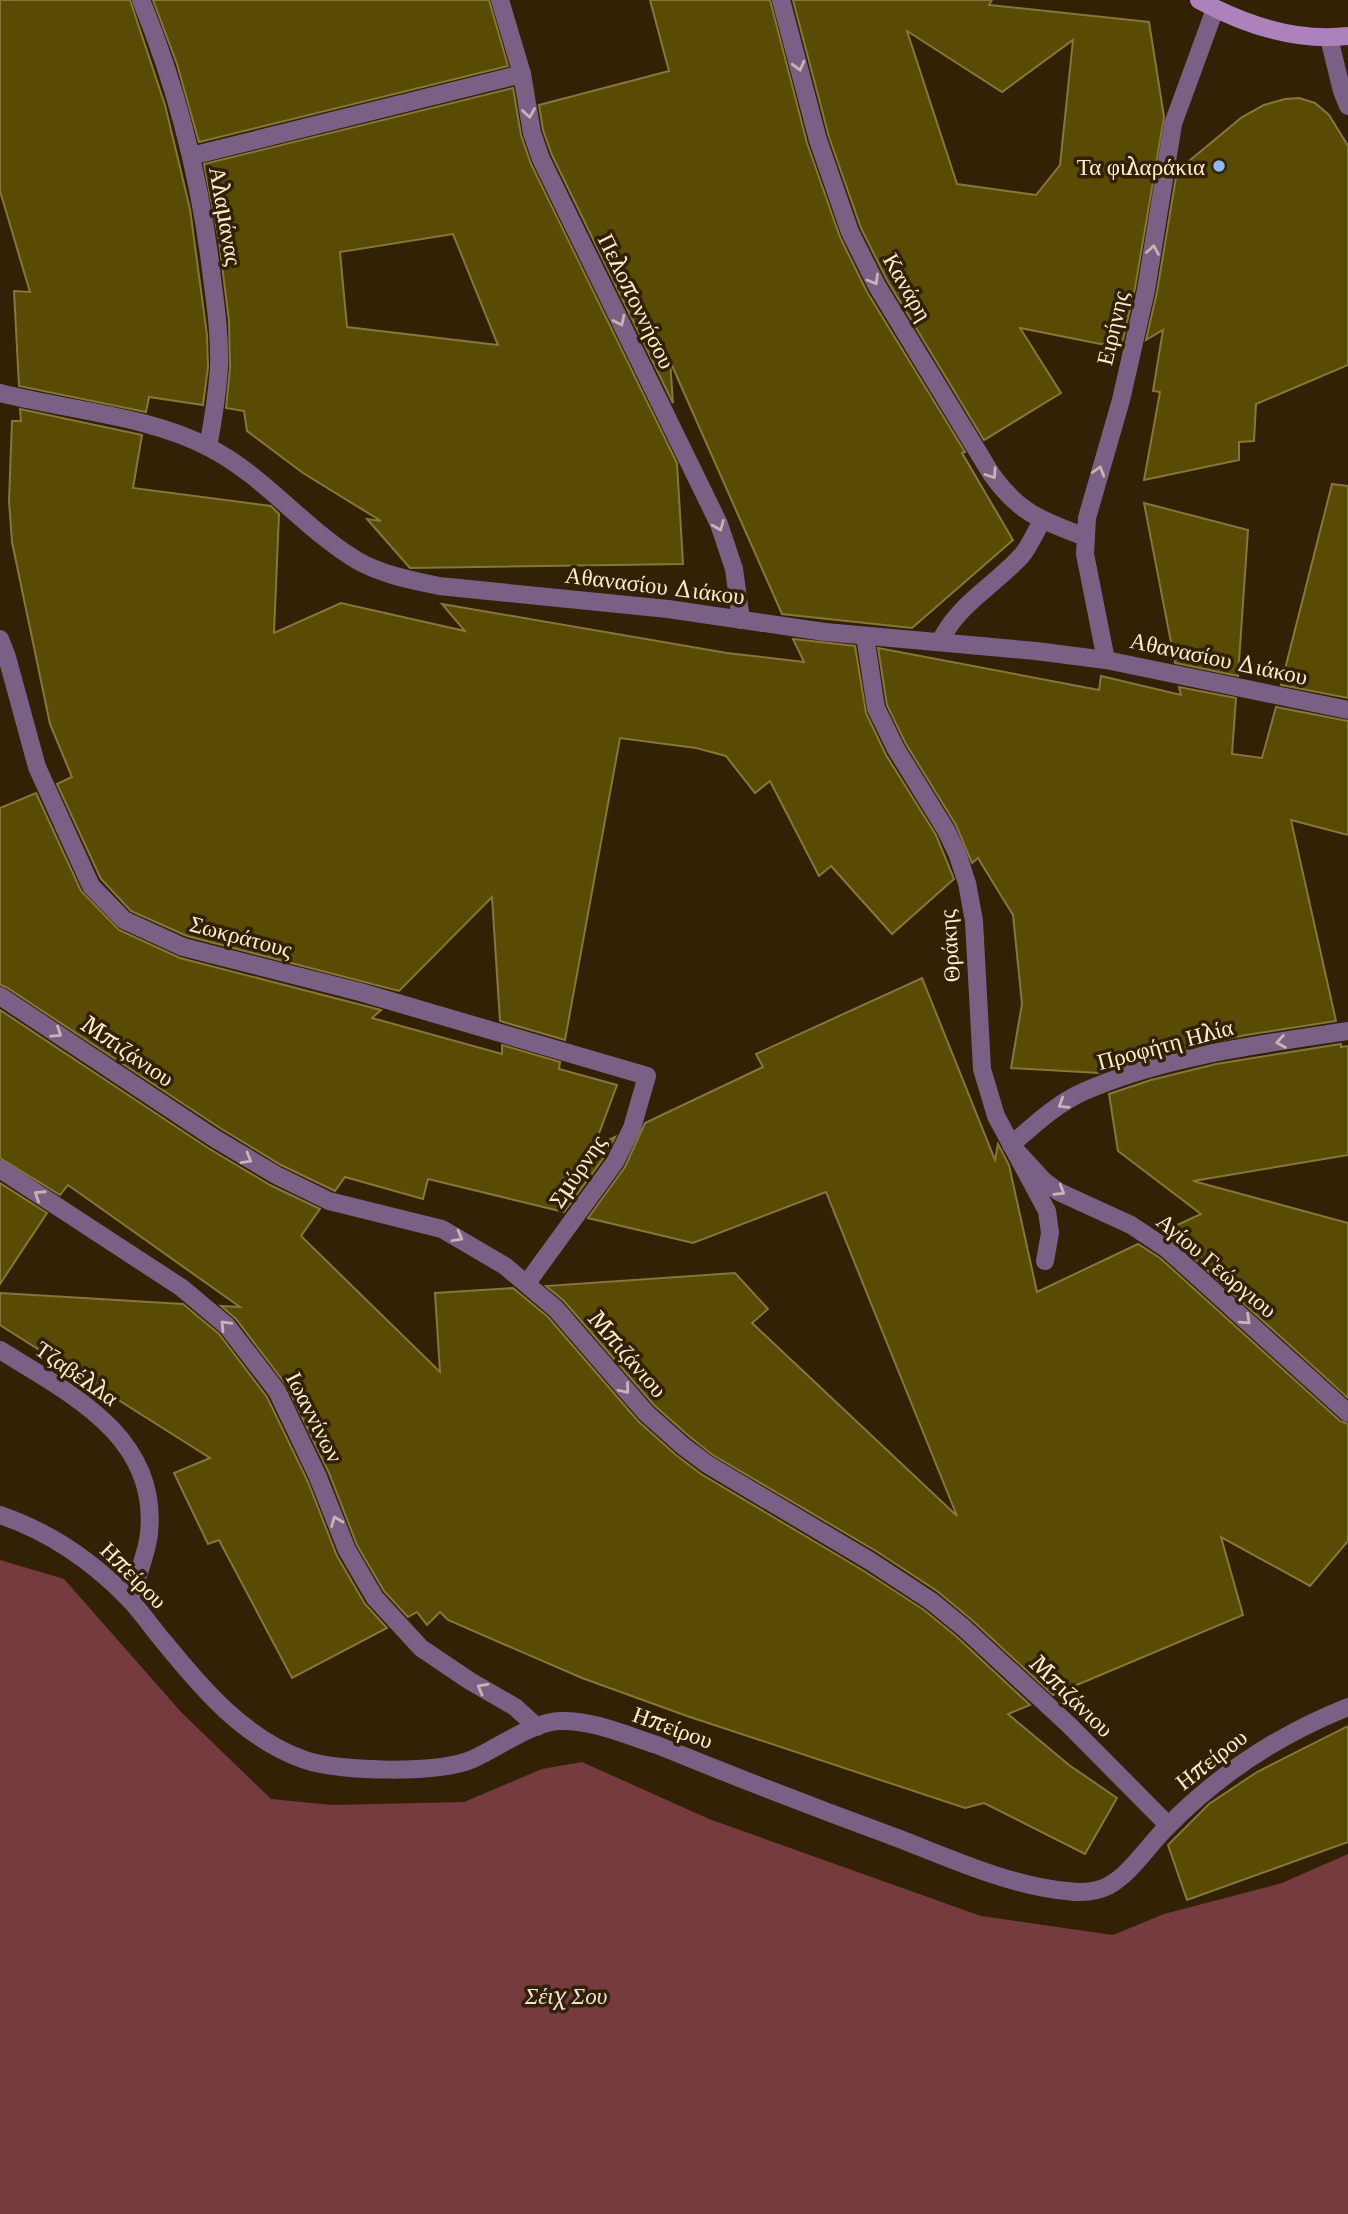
<svg xmlns="http://www.w3.org/2000/svg" width="1348" height="2214" font-family="Merriweather,serif">
<rect width="100%" height="100%" fill="#322104"/>
<!-- forest -->
<path fill="#763b3f" d="M 0,1560 L 64,1579 L 181,1712 L 271,1799 L 332,1805 L 464,1802 L 542,1769 L 582,1762 L 709,1819 L 981,1916 L 1113,1935 L 1164,1914 L 1282,1883 L 1348,1854 L 1348,2214 L 0,2214 Z"/>
<!-- building -->
<g fill="#594b04" stroke="#857739" stroke-width="2" fill-rule="evenodd">
<path d="M 0,0 L 130,0 L 165,105 L 190,209 L 207,335 L 208,367 L 203,405 L 149,397 L 146,412 L 19,386 L 14,291 L 30,292 L 0,191 Z"/>
<path d="M 153,0 L 489,0 L 508,66 L 199,142 L 177,64 Z"/>
<path d="M 650,0 L 770,0 L 807,143 L 840,237 L 867,292 L 965,452 L 962,453 L 1013,540 L 912,628 L 782,614 L 670,361 L 673,403 L 552,155 L 543,130 L 539,105 L 669,71 Z"/>
<path d="M 793,0 L 992,0 L 989,5 L 1149,22 L 1164,117 L 1135,288 L 1121,348 L 1020,328 L 1061,393 L 984,440 L 887,280 L 861,228 L 829,137 ZM 907,31 L 1002,92 L 1073,40 L 1060,165 L 1036,195 L 957,184 Z"/>
<path d="M 513,88 L 521,135 L 531,164 L 677,463 L 683,564 L 410,568 L 367,519 L 381,521 L 303,473 L 247,431 L 244,411 L 226,408 L 230,368 L 229,321 L 219,241 L 204,164 ZM 453,234 L 498,345 L 347,327 L 340,252 Z"/>
<path d="M 1299,98 L 1315,103 L 1329,115 L 1348,146 L 1348,365 L 1256,404 L 1254,441 L 1239,442 L 1239,460 L 1144,480 L 1160,392 L 1153,391 L 1163,330 L 1146,340 L 1157,292 L 1177,171 L 1242,117 L 1264,105 L 1285,99 Z"/>
<path d="M 20,409 L 142,435 L 133,488 L 271,506 L 279,514 L 274,633 L 341,603 L 465,631 L 442,604 L 727,653 L 804,662 L 793,639 L 855,646 L 866,713 L 886,755 L 936,835 L 954,879 L 892,934 L 831,866 L 819,876 L 770,781 L 755,793 L 726,756 L 696,748 L 620,738 L 565,1040 L 500,1021 L 492,897 L 399,991 L 187,936 L 131,911 L 101,879 L 57,784 L 72,777 L 50,724 L 12,542 L 9,501 L 12,421 L 21,421 Z"/>
<path d="M 1332,484 L 1348,486 L 1348,698 L 1281,685 Z"/>
<path d="M 1144,503 L 1248,530 L 1238,676 L 1175,663 Z"/>
<path d="M 878,648 L 1099,690 L 1101,676 L 1181,695 L 1179,687 L 1236,698 L 1232,754 L 1262,758 L 1276,707 L 1348,721 L 1348,835 L 1291,820 L 1336,1021 L 1246,1035 L 1178,1049 L 1099,1073 L 1011,1068 L 1022,1004 L 1013,915 L 978,858 L 972,863 L 956,825 L 906,744 L 887,705 Z"/>
<path d="M 36,793 L 81,891 L 119,930 L 180,958 L 381,1010 L 372,1018 L 502,1054 L 502,1045 L 560,1062 L 559,1069 L 617,1085 L 594,1147 L 615,1137 L 605,1156 L 564,1212 L 428,1179 L 423,1199 L 345,1177 L 335,1191 L 281,1165 L 220,1128 L 6,987 L 0,985 L 0,808 Z"/>
<path d="M 922,978 L 995,1160 L 998,1144 L 1009,1165 L 1037,1292 L 1138,1244 L 1160,1258 L 1340,1421 L 1348,1424 L 1348,1541 L 1310,1586 L 1221,1537 L 1243,1615 L 1053,1695 L 972,1620 L 937,1591 L 876,1551 L 713,1455 L 690,1437 L 654,1405 L 564,1301 L 546,1286 L 735,1273 L 768,1309 L 752,1323 L 957,1516 L 826,1192 L 693,1243 L 588,1218 L 625,1167 L 645,1123 L 763,1067 L 756,1054 Z"/>
<path d="M 0,1010 L 208,1148 L 270,1185 L 320,1209 L 301,1236 L 440,1372 L 435,1293 L 513,1288 L 548,1317 L 638,1421 L 676,1455 L 701,1474 L 864,1571 L 924,1610 L 957,1637 L 1030,1705 L 1008,1714 L 1069,1765 L 1117,1798 L 1085,1854 L 984,1803 L 965,1808 L 687,1716 L 582,1678 L 448,1620 L 440,1612 L 427,1625 L 417,1612 L 408,1617 L 384,1591 L 357,1545 L 329,1473 L 287,1386 L 236,1319 L 221,1306 L 240,1307 L 68,1185 L 60,1195 L 0,1158 Z"/>
<path d="M 1341,1044 L 1341,1047 L 1348,1046 L 1348,1155 L 1193,1181 L 1348,1223 L 1348,1398 L 1175,1241 L 1162,1232 L 1201,1214 L 1118,1151 L 1109,1094 L 1151,1080 L 1216,1064 Z"/>
<path d="M 0,1183 L 47,1213 L 0,1284 Z"/>
<path d="M 0,1293 L 183,1304 L 219,1334 L 267,1397 L 308,1482 L 337,1556 L 365,1604 L 387,1628 L 292,1678 L 219,1540 L 208,1544 L 174,1473 L 210,1458 L 0,1325 Z"/>
<path d="M 1348,1726 L 1348,1842 L 1187,1900 L 1168,1845 L 1209,1804 L 1257,1772 Z"/>
</g>
<g fill="none" stroke-linecap="round" stroke-linejoin="round">
<!-- street -->
<g stroke="#7b6085" stroke-width="18">
<path d="M 141,0 C 177,88 201,183 212,278 C 216,308 220,337 219,368 C 217,394 213,421 208,447"/>
<path d="M 500,0 L 522,74 L 532,133 L 541,159 L 719,524 L 734,569 L 741,620"/>
<path d="M 781,0 L 818,140 L 850,232 L 877,286 L 992,475 C 1020,514 1042,520 1085,537"/>
<path d="M 1329,38 L 1342,91 L 1348,106"/>
<path d="M 191,156 L 522,74"/>
<path d="M 0,393 C 67,410 150,416 210,448 C 266,477 304,529 358,561 C 383,575 412,580 439,586 L 668,609 L 825,632 L 1036,651 L 1106,660 L 1348,710"/>
<path d="M 865,636 L 876,708 L 896,749 L 946,830 L 957,853 L 967,883 L 974,921 L 982,1069 L 996,1116 L 1047,1211 L 1050,1233 L 1045,1261"/>
<path d="M 0,639 L 7,657 L 37,767 L 91,886 L 124,920 L 183,947 L 360,992 L 647,1076 L 632,1128 L 615,1162 L 527,1283"/>
<path d="M 940,642 C 957,604 996,585 1023,554 C 1031,543 1036,532 1042,520"/>
<path d="M 1106,660 L 1085,554 L 1087,518 L 1121,400 L 1146,290 L 1173,124 L 1215,9"/>
<path d="M 0,996 L 214,1138 L 276,1175 L 329,1201 L 442,1229 L 505,1266 L 556,1309 L 646,1413 L 683,1446 L 707,1464 L 870,1561 L 931,1601 L 964,1628 L 1069,1725 L 1168,1825"/>
<path d="M 1348,1031 C 1262,1044 1165,1056 1085,1091 C 1057,1103 1034,1125 1011,1145 L 1044,1181 L 1059,1192 L 1131,1225 L 1167,1249 L 1348,1413"/>
<path d="M 0,1169 L 182,1288 L 227,1326 L 277,1391 L 318,1477 L 347,1550 L 375,1598 L 421,1648 L 470,1681 L 515,1707 L 537,1727"/>
<path d="M 0,1350 C 69,1393 159,1436 149,1533 C 147,1555 136,1578 130,1600"/>
<path d="M 0,1515 C 50,1532 91,1560 128,1598 C 141,1611 152,1628 165,1643 C 203,1690 245,1739 305,1760 C 340,1772 439,1774 473,1759 C 498,1748 532,1722 560,1721 C 593,1720 626,1735 657,1745 C 738,1778 818,1809 900,1839 C 951,1859 1011,1886 1067,1891 C 1080,1893 1096,1892 1108,1886 C 1132,1873 1149,1844 1168,1826 C 1220,1773 1280,1734 1348,1707"/>
</g>
<!-- secondary -->
<path stroke="#ad81bc" stroke-width="18" d="M 1199,0 C 1245,25 1295,42 1348,36"/>
</g>
<!-- one-way arrows -->
<defs><path id="oneway-chevron" d="M-2-3.5L2.5 0L-2 3.5" fill="none" stroke-width="1.6" stroke-linecap="round" stroke-linejoin="round" transform="scale(1.75)"/></defs>
<g stroke="#cab3b2">
<use href="#oneway-chevron" transform="translate(799 66) rotate(75)"/>
<use href="#oneway-chevron" transform="translate(529 113) rotate(81)"/>
<use href="#oneway-chevron" transform="translate(1153 250) rotate(-81)"/>
<use href="#oneway-chevron" transform="translate(874 280) rotate(60)"/>
<use href="#oneway-chevron" transform="translate(620 321) rotate(64)"/>
<use href="#oneway-chevron" transform="translate(1099 471) rotate(-73)"/>
<use href="#oneway-chevron" transform="translate(992 474) rotate(56)"/>
<use href="#oneway-chevron" transform="translate(719 526) rotate(68)"/>
<use href="#oneway-chevron" transform="translate(57 1033) rotate(34)"/>
<use href="#oneway-chevron" transform="translate(1281 1042) rotate(170)"/>
<use href="#oneway-chevron" transform="translate(1063 1104) rotate(148)"/>
<use href="#oneway-chevron" transform="translate(247 1159) rotate(30)"/>
<use href="#oneway-chevron" transform="translate(1060 1191) rotate(31)"/>
<use href="#oneway-chevron" transform="translate(39 1195) rotate(-147)"/>
<use href="#oneway-chevron" transform="translate(458 1237) rotate(29)"/>
<use href="#oneway-chevron" transform="translate(1246 1320) rotate(42)"/>
<use href="#oneway-chevron" transform="translate(225 1325) rotate(-134)"/>
<use href="#oneway-chevron" transform="translate(625 1389) rotate(50)"/>
<use href="#oneway-chevron" transform="translate(336 1521) rotate(-112)"/>
<use href="#oneway-chevron" transform="translate(482 1688) rotate(-151)"/>
</g>
<!-- markers -->
<circle fill="#8abafc" stroke="#322104" stroke-width="2.5" cx="1219" cy="166" r="7"/>
<g text-anchor="middle" dominant-baseline="central" stroke-width="7" stroke-linejoin="round" paint-order="stroke">
<!-- poi labels -->
<g font-size="23" fill="#feebd0" stroke="#322104" text-anchor="end">
<text x="1205" y="166">Τα φιλαράκια</text>
</g>
<!-- street labels -->
<g font-size="23" fill="#feebd0" stroke="#322104">
<text transform="translate(226 216) rotate(80)">Αλαμάνας</text>
<text transform="translate(908 287) rotate(60)">Κανάρη</text>
<text transform="translate(637 301) rotate(64)">Πελοποννήσου</text>
<text transform="translate(1112 328) rotate(-77)">Ειρήνης</text>
<text transform="translate(655 585) rotate(7)">Αθανασίου Διάκου</text>
<text transform="translate(1219 658) rotate(12)">Αθανασίου Διάκου</text>
<text transform="translate(241 936) rotate(15)">Σωκράτους</text>
<text transform="translate(949 946) rotate(-94)">Θράκης</text>
<text transform="translate(1165 1044) rotate(-15)">Προφήτη Ηλία</text>
<text transform="translate(128 1051) rotate(34)">Μπιζάνιου</text>
<text transform="translate(577 1171) rotate(-56)">Σμύρνης</text>
<text transform="translate(1217 1265) rotate(40)">Αγίου Γεώργιου</text>
<text transform="translate(628 1354) rotate(49)">Μπιζάνιου</text>
<text transform="translate(77 1373) rotate(35)">Τζαβέλλα</text>
<text transform="translate(315 1417) rotate(63)">Ιωαννίνων</text>
<text transform="translate(134 1575) rotate(45)">Ηπείρου</text>
<text transform="translate(1072 1696) rotate(44)">Μπιζάνιου</text>
<text transform="translate(673 1727) rotate(20)">Ηπείρου</text>
<text transform="translate(1211 1759) rotate(-38)">Ηπείρου</text>
</g>
<!-- park labels -->
<g font-size="23" font-style="italic" fill="#f2dede" stroke="#322104">
<text x="566" y="1995">Σέιχ Σου</text>
</g>
</g>
</svg>
